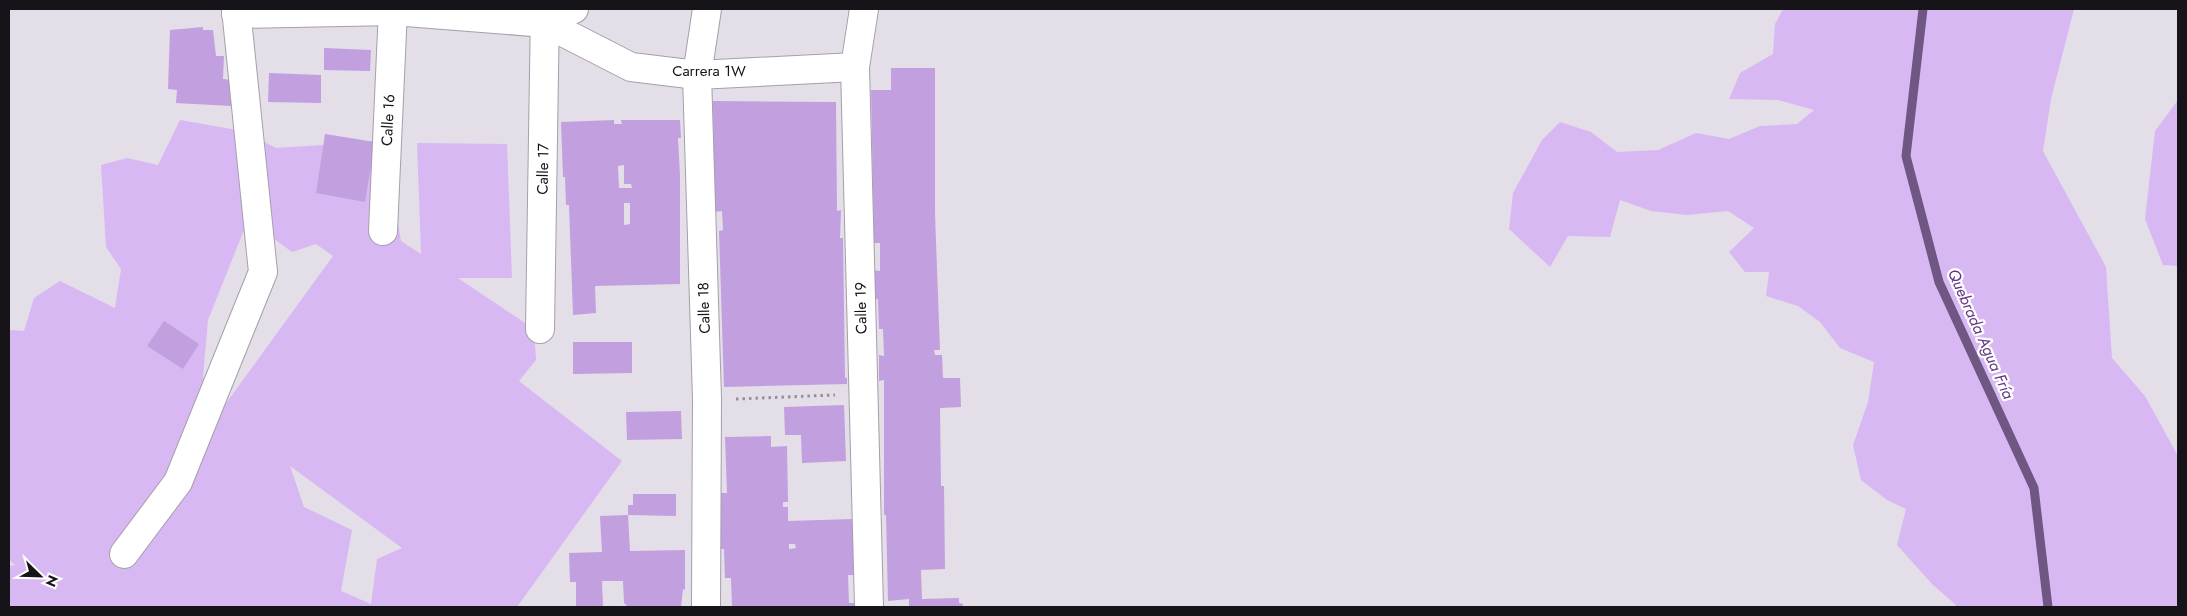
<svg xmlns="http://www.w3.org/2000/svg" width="2187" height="616" font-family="Jost,sans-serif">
<rect width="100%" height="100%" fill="#e4dee9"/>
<!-- green -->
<g fill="#d8b8f3" fill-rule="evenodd">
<path d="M 1783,9 L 2074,9 L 2051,99 L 2043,151 L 2106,267 L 2112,358 L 2145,396 L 2178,456 L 2178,607 L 1954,607 L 1956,605 L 1932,584 L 1897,545 L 1906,509 L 1887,500 L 1861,480 L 1853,445 L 1868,402 L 1874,362 L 1840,348 L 1820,322 L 1798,306 L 1766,296 L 1769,272 L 1745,272 L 1729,252 L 1754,228 L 1728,211 L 1687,215 L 1651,211 L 1620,200 L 1610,237 L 1568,236 L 1550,267 L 1509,229 L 1513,193 L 1542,140 L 1560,122 L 1591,132 L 1617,152 L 1658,150 L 1696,133 L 1729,139 L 1760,126 L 1797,124 L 1814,110 L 1778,100 L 1729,99 L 1740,73 L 1773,54 L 1775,24 Z"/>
<path d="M 2178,100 L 2178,266 L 2163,265 L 2145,219 L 2155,131 Z"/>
<path d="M 180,120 L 243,131 L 276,148 L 322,145 L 368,157 L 390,175 L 401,241 L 421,254 L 417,143 L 507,144 L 512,278 L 458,278 L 534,329 L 536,360 L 519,381 L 622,461 L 517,607 L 9,607 L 9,566 L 15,565 L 9,560 L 9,330 L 24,331 L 34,298 L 60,281 L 115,308 L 121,269 L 106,247 L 101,165 L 127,158 L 158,165 ZM 248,220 L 292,252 L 316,244 L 333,256 L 224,406 L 203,377 L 208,320 ZM 290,466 L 402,548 L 377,559 L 371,604 L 341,591 L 352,530 L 304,507 Z"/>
</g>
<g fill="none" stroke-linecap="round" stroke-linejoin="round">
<!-- stream -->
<path stroke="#6f5683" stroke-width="9" d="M 1923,9 L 1906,156 L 1939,282 L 2034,488 L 2048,607"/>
</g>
<!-- building -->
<g fill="#c29fdf" fill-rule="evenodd">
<path d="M 203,27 L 203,30 L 213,30 L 216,56 L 224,56 L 223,79 L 232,80 L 231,106 L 176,103 L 177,90 L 168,89 L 170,30 Z"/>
<path d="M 324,48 L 371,50 L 370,71 L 324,70 Z"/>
<path d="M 891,68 L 935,68 L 935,214 L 940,350 L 934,350 L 935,355 L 942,355 L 943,378 L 960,378 L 961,407 L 940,408 L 941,486 L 944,486 L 945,569 L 921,570 L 922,599 L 959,598 L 959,603 L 963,604 L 963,607 L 909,607 L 909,599 L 888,601 L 886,515 L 884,515 L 884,380 L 879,381 L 879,355 L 884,356 L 883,329 L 879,329 L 878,299 L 872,299 L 873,270 L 880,271 L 880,243 L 874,243 L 871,90 L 891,90 Z"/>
<path d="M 269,73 L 321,75 L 321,103 L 268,102 Z"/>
<path d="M 713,101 L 836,102 L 837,211 L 841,210 L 840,238 L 843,238 L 845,378 L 847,378 L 847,384 L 724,387 L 719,231 L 723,230 L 722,211 L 714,212 Z"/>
<path d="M 614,120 L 614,124 L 622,124 L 621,120 L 680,120 L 681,138 L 678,138 L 680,175 L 680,284 L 595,286 L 596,313 L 573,315 L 569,205 L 566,205 L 565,177 L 563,177 L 561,122 ZM 624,165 L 624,184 L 631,184 L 632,188 L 619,188 L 618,166 ZM 624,203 L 630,203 L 630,224 L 624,225 Z"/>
<path d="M 325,134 L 375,142 L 365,202 L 316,193 Z"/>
<path d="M 164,321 L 199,344 L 183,369 L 147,346 Z"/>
<path d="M 573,342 L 632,342 L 632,373 L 573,374 Z"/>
<path d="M 844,405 L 846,461 L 802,463 L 801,435 L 785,435 L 784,407 Z"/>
<path d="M 681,411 L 682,439 L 627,440 L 626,412 Z"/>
<path d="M 771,436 L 771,447 L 787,446 L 788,502 L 783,502 L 783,507 L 788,507 L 788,521 L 853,519 L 854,575 L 848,575 L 849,603 L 854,603 L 854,607 L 732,607 L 731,578 L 725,578 L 724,549 L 720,549 L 720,493 L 727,493 L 725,437 ZM 789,544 L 795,544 L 796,548 L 789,549 Z"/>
<path d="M 633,494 L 676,494 L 676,516 L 628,515 L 628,505 L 633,505 Z"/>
<path d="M 628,515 L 630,551 L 685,550 L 685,590 L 683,589 L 681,607 L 628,607 L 624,603 L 623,581 L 602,581 L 603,607 L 576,607 L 576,582 L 570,582 L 569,553 L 602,552 L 600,516 Z"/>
</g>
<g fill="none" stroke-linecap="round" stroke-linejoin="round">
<!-- minor casing -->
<g stroke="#a59faa" stroke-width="30">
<g id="minor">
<path d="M 864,9 L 855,67 L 869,607"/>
<path d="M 236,14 L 393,11 L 545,23 L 574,9"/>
<path d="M 545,23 L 631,67 L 697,75 L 855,67"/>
<path d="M 383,231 L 393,9"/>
<path d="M 540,329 L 545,9"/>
<path d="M 124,554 L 178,482 L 263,272 L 236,9"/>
<path d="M 706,607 L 707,399 L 697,75 L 707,9"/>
</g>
</g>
<!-- path -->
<path stroke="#949098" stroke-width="3" stroke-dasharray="2.5 4" stroke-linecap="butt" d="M 736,399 L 835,395"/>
<!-- minor -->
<use href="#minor" stroke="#fff" stroke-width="28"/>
</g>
<g text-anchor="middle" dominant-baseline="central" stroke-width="4.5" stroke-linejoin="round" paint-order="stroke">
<!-- street labels -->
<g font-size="15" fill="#161418" stroke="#fff">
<text x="709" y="71">Carrera 1W</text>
<text transform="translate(388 120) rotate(-87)">Calle 16</text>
<text transform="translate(543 169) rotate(-89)">Calle 17</text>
<text transform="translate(704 308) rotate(-92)">Calle 18</text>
<text transform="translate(861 308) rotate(-91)">Calle 19</text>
</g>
<!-- water labels -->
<g font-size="16" font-style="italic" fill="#633683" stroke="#fff">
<text transform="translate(1981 334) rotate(66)">Quebrada Agua Fría</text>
</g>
</g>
<!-- border -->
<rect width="2187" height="616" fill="none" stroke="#161418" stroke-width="20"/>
<!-- north arrow -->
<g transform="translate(40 576) rotate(113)" stroke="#ffffff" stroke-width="4" paint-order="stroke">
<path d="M0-4L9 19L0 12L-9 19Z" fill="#161418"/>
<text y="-8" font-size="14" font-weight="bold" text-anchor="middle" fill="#161418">N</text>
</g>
</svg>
